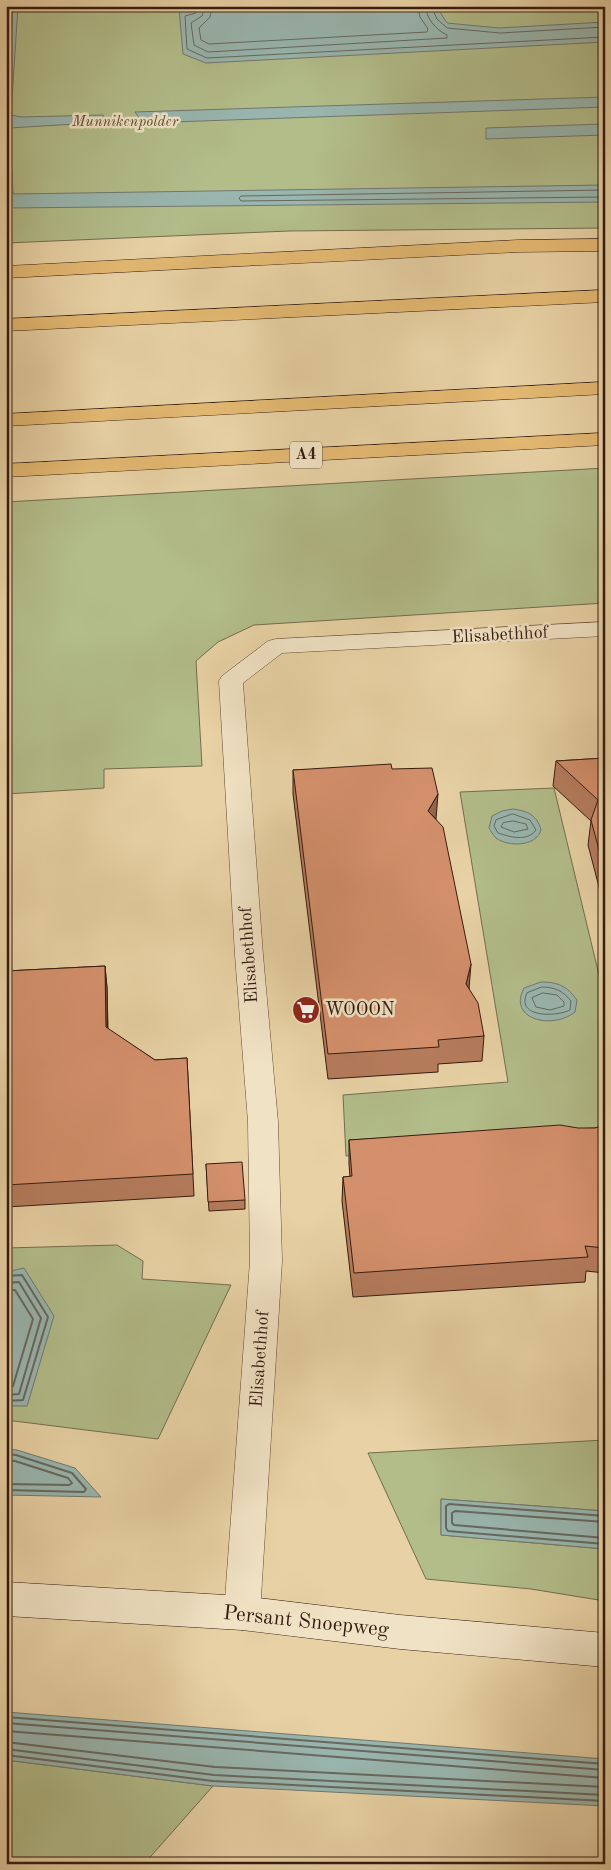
<svg xmlns="http://www.w3.org/2000/svg" width="611" height="1870" font-family="'Old Standard TT',serif">
<rect width="100%" height="100%" fill="#e8d2a5"/>
<filter id="stains"><feTurbulence type="fractalNoise" baseFrequency=".004" numOctaves="4"/><feColorMatrix values="0 0 0 0 .2 0 0 0 0 .09 0 0 0 0 .02 0 0 0 .5 -.17"/></filter>
<radialGradient id="worn" r=".72"><stop offset=".6" stop-color="#630" stop-opacity="0"/><stop offset="1" stop-color="#630" stop-opacity=".3"/></radialGradient>
<!-- green -->
<g fill="#b2bd8a" stroke="#746c4e">
<path d="M 6,6 L 605,6 L 605,228 L 289,231 L 6,243 Z"/>
<path d="M 605,468 L 605,603 L 254,625 L 218,642 L 196,661 L 202,766 L 104,769 L 104,788 L 6,794 L 6,502 Z"/>
<path d="M 554,788 L 605,1000 L 605,1137 L 346,1156 L 343,1095 L 508,1082 L 460,792 Z"/>
<path d="M 117,1245 L 143,1261 L 142,1279 L 231,1285 L 158,1439 L 6,1420 L 6,1248 Z"/>
<path d="M 605,1440 L 605,1511 L 441,1499 L 441,1535 L 605,1549 L 605,1601 L 531,1589 L 426,1579 L 368,1453 Z"/>
<path d="M 6,1760 L 213,1786 L 144,1864 L 6,1864 Z"/>
</g>
<!-- water -->
<g fill="#99b6af" stroke="#717870">
<path d="M 6,6 L 18,6 L 11,115 L 21,117 L 103,115 L 108,122 L 10,128 L 13,194 L 605,185 L 605,202 L 6,208 Z"/>
<path d="M 250,6 L 436,6 L 447,23 L 499,28 L 605,22 L 605,42 L 206,63 L 183,54 L 179,9 Z"/>
<path d="M 605,97 L 605,107 L 143,123 L 135,112 Z"/>
<path d="M 605,124 L 605,135 L 486,139 L 486,128 Z"/>
<path d="M 513,809 C 528,811 537,815 541,830 C 536,847 508,847 496,838 C 493,835 491,831 489,828 L 492,816 L 502,811 Z"/>
<path d="M 541,982 C 558,982 567,986 577,1000 L 575,1012 C 553,1030 507,1020 524,988 Z"/>
<path d="M 24,1268 L 54,1316 L 27,1406 L 6,1406 L 6,1272 Z"/>
<path d="M 6,1449 L 17,1450 L 75,1468 L 101,1497 L 6,1495 Z"/>
<path d="M 441,1499 L 605,1511 L 605,1549 L 441,1535 Z"/>
<path d="M 6,1712 L 605,1759 L 605,1806 L 213,1786 L 6,1760 Z"/>
</g>
<g fill="none" stroke-linecap="round" stroke-linejoin="round">
<!-- shore-far1 -->
<g stroke="#676860" stroke-width="1">
<path d="M 199,6 L 196,13 L 185,16 L 187,49 L 207,58 L 605,37"/>
<path d="M 205,6 L 202,16 L 191,23 L 194,45 L 208,52 L 447,38 L 447,35 C 435,29 427,19 425,6"/>
<path d="M 212,6 L 210,17 L 199,28 L 201,40 L 209,44 L 427,32 L 428,29 L 420,17 L 418,6"/>
<path d="M 431,6 L 437,19 L 447,28 L 500,33 L 605,27"/>
<path d="M 6,126 L 11,121 L 6,114 L 13,6"/>
<path d="M 6,157 L 7,194 L 12,201 L 6,203"/>
<path d="M 605,190 L 241,196 L 239,198 L 241,201 L 605,197"/>
<path d="M 513,814 L 530,820 L 536,830 C 527,842 510,837 498,833 L 494,826 L 496,820 Z"/>
<path d="M 513,821 L 526,824 L 528,829 L 514,832 L 501,827 L 503,823 Z"/>
<path d="M 542,987 C 555,987 563,991 571,1001 L 570,1010 C 556,1017 515,1018 527,993 Z"/>
<path d="M 543,993 L 557,995 L 564,1002 L 564,1006 L 550,1010 L 536,1007 L 532,998 Z"/>
</g>
<!-- shore -->
<g stroke="#676860" stroke-width="2">
<path d="M 6,1276 L 22,1275 L 48,1317 L 23,1400 L 6,1401"/>
<path d="M 6,1283 L 19,1282 L 41,1318 L 19,1394 L 6,1395"/>
<path d="M 6,1290 L 15,1290 L 33,1319 L 13,1386 L 6,1388"/>
<path d="M 6,1454 L 16,1455 L 72,1473 L 86,1489 L 84,1492 L 6,1490"/>
<path d="M 6,1460 L 15,1461 L 68,1478 L 72,1483 L 69,1485 L 6,1484"/>
<path d="M 605,1516 L 449,1504 L 446,1506 L 446,1528 L 448,1531 L 605,1544"/>
<path d="M 605,1522 L 455,1511 L 452,1513 L 452,1523 L 454,1525 L 605,1538"/>
<path d="M 6,1717 L 605,1764"/>
<path d="M 6,1723 L 605,1770"/>
<path d="M 6,1731 L 605,1778"/>
<path d="M 6,1742 L 215,1767 L 605,1787"/>
<path d="M 6,1749 L 214,1775 L 605,1795"/>
<path d="M 6,1755 L 213,1781 L 605,1801"/>
</g>
<!-- minor casing -->
<g stroke="#624936" stroke-width="1">
<path id="minor" d="M 605,622 L 605,636 L 282,653 L 243,683 L 263,955 L 278,1122 L 282,1261 L 260,1613 L 255,1625 L 242,1630 L 229,1625 L 224,1613 L 250,1261 L 248,1122 L 235,955 L 219,681 L 222,676 L 268,641 L 276,639 Z"/>
</g>
<!-- secondary casing -->
<g stroke="#351b11" stroke-width="1">
<path id="secondary" d="M 6,1582 L 242,1596 L 400,1615 L 605,1633 L 605,1667 L 400,1649 L 242,1630 L 6,1616 Z"/>
</g>
<!-- motorway casing -->
<g stroke="#351b11" stroke-width="1">
<g id="motorway">
<path d="M 605,239 L 605,251 L 518,252 L 6,278 L 6,266 L 518,240 Z"/>
<path d="M 605,290 L 605,302 L 6,331 L 6,319 Z"/>
<path d="M 605,382 L 605,394 L 6,426 L 6,414 Z"/>
<path d="M 605,433 L 605,445 L 6,477 L 6,464 Z"/>
</g>
</g>
<!-- minor -->
<use href="#minor" fill="#f0e2c4" fill-rule="evenodd"/>
<!-- secondary -->
<use href="#secondary" fill="#f0e2c4" fill-rule="evenodd"/>
<!-- motorway -->
<use href="#motorway" fill="#e4b972" fill-rule="evenodd"/>
</g>
<!-- wall -->
<g fill="#b67c5d" stroke="#351b11">
<path d="M 605,758 L 605,910 L 588,845 L 591,821 L 553,786 L 556,761 Z"/>
<path d="M 392,769 L 436,819 L 469,989 L 484,1036 L 482,1061 L 438,1064 L 438,1072 L 328,1079 L 293,794 L 293,770 Z"/>
<path d="M 105,966 L 107,988 L 108,1029 L 155,1060 L 187,1058 L 194,1196 L 6,1207 L 6,971 Z"/>
<path d="M 605,1125 L 605,1273 L 586,1271 L 585,1282 L 353,1297 L 342,1201 L 343,1177 L 350,1177 L 349,1164 L 349,1140 L 595,1128 Z"/>
<path d="M 206,1164 L 245,1200 L 245,1209 L 209,1211 Z"/>
</g>
<!-- shaded-wall -->
<g fill="#94654c" stroke="#351b11">
<path d="M 438,794 L 436,819 L 428,811 Z"/>
<path d="M 471,964 L 469,989 L 466,984 Z"/>
<path d="M 105,966 L 107,988 L 108,1050 L 106,1027 Z"/>
</g>
<!-- building -->
<g fill="#d4906c" stroke="#351b11">
<path d="M 605,758 L 605,872 L 591,820 L 598,800 L 556,761 Z"/>
<path d="M 391,764 L 392,769 L 432,768 L 438,794 L 428,811 L 443,827 L 471,964 L 466,984 L 478,1003 L 484,1036 L 438,1040 L 439,1047 L 328,1054 L 293,770 Z"/>
<path d="M 105,966 L 106,1027 L 155,1060 L 187,1058 L 193,1174 L 6,1185 L 6,971 Z"/>
<path d="M 560,1125 L 578,1128 L 595,1128 L 605,1125 L 605,1248 L 585,1246 L 588,1257 L 354,1273 L 343,1177 L 352,1176 L 349,1140 Z"/>
<path d="M 242,1162 L 245,1200 L 208,1202 L 206,1164 Z"/>
</g>
<!-- icons -->
<defs>
<g id="supermarket-disc" transform="scale(1.4375)"><circle r="9.5" fill="#8f2418" stroke="#f0e2c4"/><path d="M-6-5.5h2.5l.6 2H6L4.5 2H-2.5L-4.4-4H-6ZM-1.5 3.2a1.3 1.3 0 1 0 .1 0ZM3 3.2a1.3 1.3 0 1 0 .1 0Z" fill="#fff"/></g>
</defs>
<g fill-rule="evenodd">
<use href="#supermarket-disc" x="306" y="1010"/>
</g>
<g text-anchor="middle" dominant-baseline="central" stroke-width="5" stroke-linejoin="round" paint-order="stroke">
<!-- far-park labels -->
<g font-size="15" font-style="italic" fill="#5a4c35" stroke="#f0e2c4">
<text x="125" y="122">Munnikenpolder</text>
</g>
<!-- shield labels -->
<rect fill="#f0e2c4" stroke="#6d5747" stroke-width="1" x="290" y="441.5" width="32" height="27" rx="4"/>
<g font-size="16" font-weight="bold" fill="#351b11">
<text x="306" y="455">A4</text>
</g>
<!-- street labels -->
<g font-size="18" fill="#351b11" stroke="#f0e2c4">
<text transform="translate(500 635) rotate(-3)">Elisabethhof</text>
<text transform="translate(249 955) rotate(-94)">Elisabethhof</text>
<text transform="translate(260 1359) rotate(-86)">Elisabethhof</text>
</g>
<!-- poi labels -->
<g font-size="18" fill="#351b11" stroke="#f0e2c4" text-anchor="start">
<text x="325" y="1010">WOOON</text>
</g>
<!-- near-street labels -->
<g font-size="21" fill="#351b11" stroke="#f0e2c4">
<text transform="translate(306 1622) rotate(6)">Persant Snoepweg</text>
</g>
</g>
<!-- margin -->
<rect width="611" height="1870" fill="none" stroke="#e8d2a5" stroke-width="25"/>
<rect x="8" y="8" width="596" height="1855" fill="none" stroke="#351b11" stroke-width="2.5"/>
<rect x="12" y="12" width="586" height="1845" fill="none" stroke="#351b11"/>
<rect width="100%" height="100%" filter="url(#stains)"/>
<rect width="100%" height="100%" fill="url(#worn)"/>
</svg>
